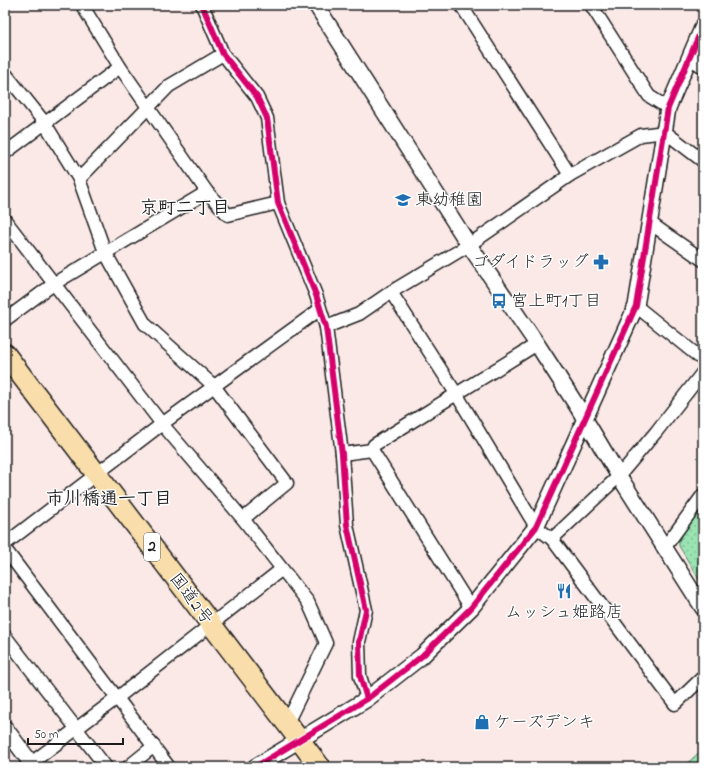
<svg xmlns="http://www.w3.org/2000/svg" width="708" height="772" font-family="'Indie Flower','Klee One',sans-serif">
<defs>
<pattern id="park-dots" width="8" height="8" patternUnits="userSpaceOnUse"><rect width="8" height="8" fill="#9ae3b2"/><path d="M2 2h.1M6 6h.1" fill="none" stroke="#84c298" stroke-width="1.8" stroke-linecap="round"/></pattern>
</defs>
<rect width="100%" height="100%" fill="#fbe9e8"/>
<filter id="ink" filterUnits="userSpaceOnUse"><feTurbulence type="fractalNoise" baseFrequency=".025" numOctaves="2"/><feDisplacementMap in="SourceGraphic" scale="8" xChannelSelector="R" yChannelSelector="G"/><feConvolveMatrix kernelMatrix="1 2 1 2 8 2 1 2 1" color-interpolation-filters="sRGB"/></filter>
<g filter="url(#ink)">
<!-- park -->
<g fill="url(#park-dots)" stroke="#5b8067">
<path d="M 703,506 L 703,586 L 679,546 L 679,539 Z"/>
<path d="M 703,749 L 703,767 L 683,767 Z"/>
</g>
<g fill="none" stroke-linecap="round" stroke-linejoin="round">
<!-- minor casing -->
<g stroke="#1c1c1c" stroke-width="15">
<g id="minor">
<path d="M 82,5 L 120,67 L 207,192 L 228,215 L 278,203"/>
<path d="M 202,5 L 223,54 L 257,97 L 267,118 L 278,203 L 316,295 L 326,327 L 342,454 L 347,525 L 366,610 L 359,642 L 360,676 L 367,699"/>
<path d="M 461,5 L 570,175"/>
<path d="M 591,5 L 649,96 L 668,108"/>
<path d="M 690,58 L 703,67"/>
<path d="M 5,73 L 44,122 L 79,179 L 105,252 L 145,324 L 214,386 L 287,483 L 243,519"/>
<path d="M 5,153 L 120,67"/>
<path d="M 79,179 L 169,86 L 223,54"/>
<path d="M 5,220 L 162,424 L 243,519 L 308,602 L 326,643 L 287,723"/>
<path d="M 650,223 L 703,260"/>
<path d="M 391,292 L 457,395 L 536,527 L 552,539 L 675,704 L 703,677"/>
<path d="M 636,306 L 703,360"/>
<path d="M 5,320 L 55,283 L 207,192"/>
<path d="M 326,327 L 359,314 L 391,292 L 469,245 L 570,175 L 641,135 L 665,132 L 703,161"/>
<path d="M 372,450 L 471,608"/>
<path d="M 342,454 L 372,450 L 374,445 L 537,344"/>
<path d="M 552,539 L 619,476 L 656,432 L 703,372"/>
<path d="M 5,544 L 162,424 L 319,310"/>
<path d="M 665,547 L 703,495"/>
<path d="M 5,549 L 169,767"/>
<path d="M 5,636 L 106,767"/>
<path d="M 26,767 L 117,698 L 282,569"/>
<path d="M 128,767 L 154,746"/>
</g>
</g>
<!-- tertiary casing -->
<g stroke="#1c1c1c" stroke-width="18">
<g id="tertiary">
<path d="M 316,5 L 469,245 L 537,344 L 577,406 L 619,476 L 703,608"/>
<path d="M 5,728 L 34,767"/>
<path d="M 255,767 L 367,699 L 422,656 L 471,608 L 536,527 L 636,306 L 668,108 L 703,26"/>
</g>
</g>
<!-- trunk casing -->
<g stroke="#1c1c1c" stroke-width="23">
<path id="trunk" d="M 5,354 L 320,767"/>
</g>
<!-- minor -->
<use href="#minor" stroke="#fff" stroke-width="12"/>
<!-- tertiary -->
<use href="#tertiary" stroke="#fff" stroke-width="15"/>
<!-- trunk -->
<use href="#trunk" stroke="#f9deab" stroke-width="20"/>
<!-- cycleway casing -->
<g stroke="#fff" stroke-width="8">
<g id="cycleway">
<path d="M 202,5 L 223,54 L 257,97 L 267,118 L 278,203 L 316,295 L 326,327 L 342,454 L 347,525 L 366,610 L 359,642 L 360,676 L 367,699"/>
<path d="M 255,767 L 367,699 L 422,656 L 471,608 L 536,527 L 636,306 L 668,108 L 703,26"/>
</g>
</g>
<!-- cycleway -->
<use href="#cycleway" stroke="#d6006c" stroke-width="6"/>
</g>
</g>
<!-- icons -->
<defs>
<g id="school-bare" transform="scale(1.2)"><path d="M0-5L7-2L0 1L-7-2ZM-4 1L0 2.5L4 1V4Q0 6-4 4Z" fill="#1f6fb2" stroke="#fff" stroke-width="2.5" paint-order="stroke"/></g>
<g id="pharmacy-bare" transform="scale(1.2)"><path d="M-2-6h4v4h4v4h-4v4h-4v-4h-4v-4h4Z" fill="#1f6fb2" stroke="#fff" stroke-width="2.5" paint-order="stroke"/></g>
<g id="bus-bare" transform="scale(1.2)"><path d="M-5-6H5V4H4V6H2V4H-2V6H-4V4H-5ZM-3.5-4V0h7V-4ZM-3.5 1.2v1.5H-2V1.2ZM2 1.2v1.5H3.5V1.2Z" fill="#1f6fb2" stroke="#fff" stroke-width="2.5" paint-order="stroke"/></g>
<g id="restaurant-bare" transform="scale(1.2)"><path d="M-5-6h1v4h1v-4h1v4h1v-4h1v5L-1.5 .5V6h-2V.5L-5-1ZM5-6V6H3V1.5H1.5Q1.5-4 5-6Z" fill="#1f6fb2" stroke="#fff" stroke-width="2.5" paint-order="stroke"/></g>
<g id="shop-bare" transform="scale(1.2)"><path d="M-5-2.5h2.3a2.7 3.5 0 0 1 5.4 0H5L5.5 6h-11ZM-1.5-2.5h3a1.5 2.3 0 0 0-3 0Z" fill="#1f6fb2" stroke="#fff" stroke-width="2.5" paint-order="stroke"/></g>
</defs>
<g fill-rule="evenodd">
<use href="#school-bare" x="403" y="200"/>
<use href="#pharmacy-bare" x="601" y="262"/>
<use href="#bus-bare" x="499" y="301"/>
<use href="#restaurant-bare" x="564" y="591"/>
<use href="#shop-bare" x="482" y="722"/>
</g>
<g text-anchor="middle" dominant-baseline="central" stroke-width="3" stroke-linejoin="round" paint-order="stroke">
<!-- shield labels -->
<rect fill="#fff" stroke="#606060" stroke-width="1" x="144" y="533" width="16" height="28" rx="3"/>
<g font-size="16" font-weight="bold" fill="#1c1c1c">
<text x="152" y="547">2</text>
</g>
<!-- poi labels -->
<g font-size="17" fill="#1c1c1c" stroke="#fff" text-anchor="start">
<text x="415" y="200">東幼稚園</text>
<text x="589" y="262" text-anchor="end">ゴダイドラッグ</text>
<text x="511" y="301">宮上町1丁目</text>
<text x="564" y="612" text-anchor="middle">ムッシュ姫路店</text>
<text x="494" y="722">ケーズデンキ</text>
</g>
<!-- street labels -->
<g font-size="17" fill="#1c1c1c" stroke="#fff">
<text transform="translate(191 599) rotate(53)">国道2号</text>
</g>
<!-- neighbourhood labels -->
<g font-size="18" font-weight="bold" fill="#1c1c1c" stroke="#fff">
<text x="185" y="209">京町二丁目</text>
<text x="109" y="500">市川橋通一丁目</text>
</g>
</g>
<!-- margin -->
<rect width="708" height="772" fill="none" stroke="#fff" stroke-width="20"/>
<rect x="10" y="10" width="688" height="752" fill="none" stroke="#1c1c1c" stroke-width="1.5" filter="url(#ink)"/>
<!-- scale -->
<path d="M28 738v6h95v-6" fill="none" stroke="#1c1c1c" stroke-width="2"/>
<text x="34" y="738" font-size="12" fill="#1c1c1c" stroke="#ffffff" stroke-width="3" paint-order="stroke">50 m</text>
</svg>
